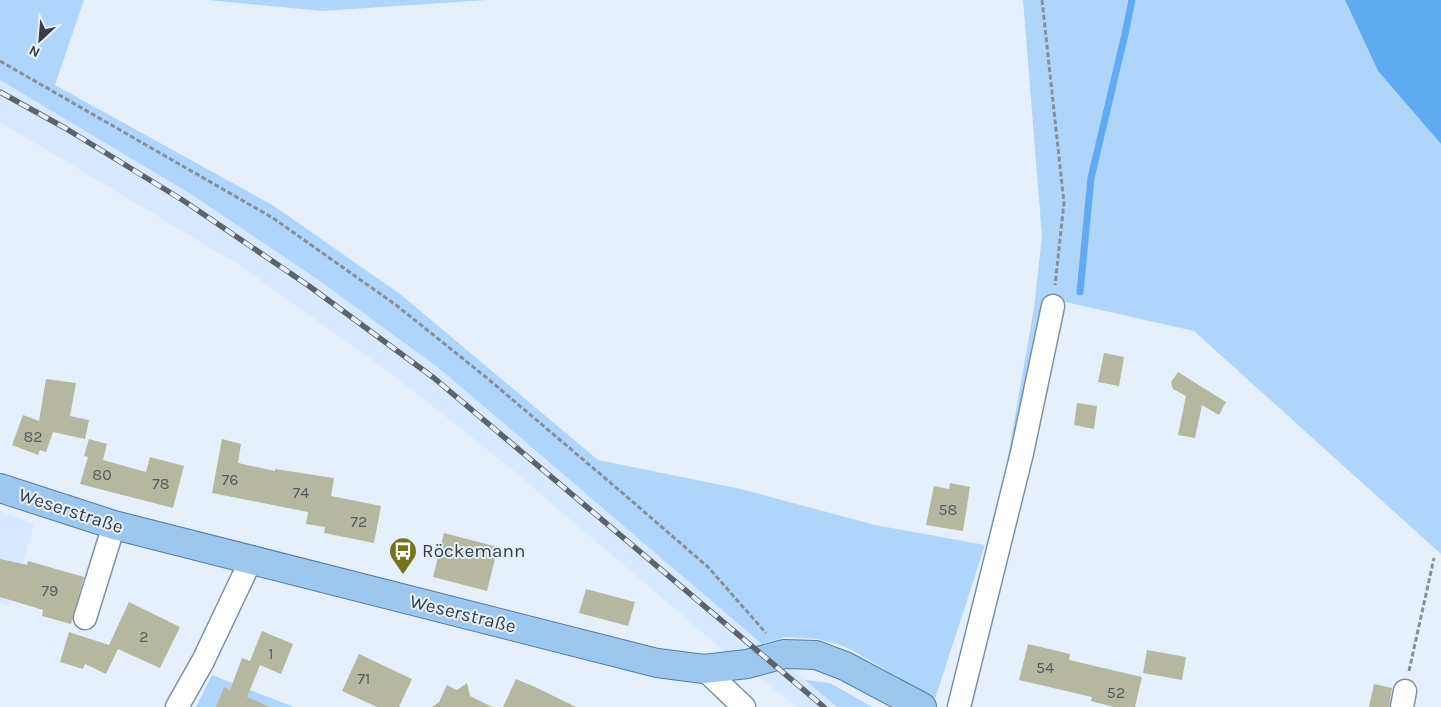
<svg xmlns="http://www.w3.org/2000/svg" width="1441" height="707" font-family="Karla,sans-serif">
<rect width="100%" height="100%" fill="#e5f0fc"/>
<!-- built -->
<g fill="#d6e9fe">
<path d="M 0,80 L 189,193 L 317,279 L 440,369 L 837,707 L 797,707 L 723,650 L 503,462 L 397,378 L 239,265 L 0,122 Z"/>
<path d="M 0,511 L 34,524 L 11,606 L 0,602 Z"/>
</g>
<!-- green -->
<g fill="#afd5fb">
<path d="M 0,0 L 84,0 L 55,85 L 274,206 L 400,294 L 598,460 L 741,489 L 875,525 L 985,545 L 935,699 L 852,650 L 837,644 L 817,639 L 785,637 L 762,644 L 440,369 L 317,279 L 189,193 L 0,80 Z"/>
<path d="M 208,0 L 487,0 L 322,11 Z"/>
<path d="M 1023,0 L 1345,0 L 1378,71 L 1441,144 L 1441,554 L 1194,331 L 1061,301 L 1018,464 L 1006,468 L 1034,308 L 1042,236 Z"/>
<path d="M 212,675 L 294,707 L 196,707 Z"/>
<path d="M 805,680 L 830,683 L 872,707 L 837,707 Z"/>
</g>
<!-- water -->
<path fill="#5faaf1" d="M 1345,0 L 1441,0 L 1441,144 L 1378,71 Z"/>
<g fill="none" stroke-linecap="round" stroke-linejoin="round">
<!-- stream -->
<path stroke="#5faaf1" stroke-width="7" d="M 1080,292 L 1091,178 L 1125,34 L 1132,0"/>
</g>
<!-- building -->
<g fill="#b6b79f">
<path d="M 1104,353 L 1124,357 L 1119,386 L 1098,382 Z"/>
<path d="M 1178,372 L 1226,402 L 1219,415 L 1202,405 L 1195,438 L 1178,435 L 1186,396 L 1173,389 L 1171,382 Z"/>
<path d="M 46,379 L 76,383 L 70,416 L 89,420 L 85,439 L 53,432 L 46,452 L 40,450 L 38,455 L 12,445 L 23,415 L 39,421 Z"/>
<path d="M 1077,403 L 1097,406 L 1094,429 L 1074,425 Z"/>
<path d="M 89,439 L 107,444 L 103,460 L 146,472 L 150,457 L 184,466 L 173,508 L 80,484 L 88,457 L 84,456 Z"/>
<path d="M 222,439 L 241,444 L 238,463 L 275,471 L 275,469 L 334,478 L 331,496 L 381,506 L 374,543 L 324,533 L 325,527 L 306,524 L 308,512 L 212,493 Z"/>
<path d="M 950,483 L 970,487 L 963,531 L 926,525 L 934,486 L 949,489 Z"/>
<path d="M 444,533 L 498,547 L 487,591 L 433,577 Z"/>
<path d="M 0,559 L 27,565 L 28,561 L 84,577 L 71,624 L 42,616 L 43,610 L 0,597 Z"/>
<path d="M 586,589 L 635,602 L 628,626 L 579,613 Z"/>
<path d="M 129,602 L 180,627 L 160,668 L 118,649 L 106,674 L 85,664 L 83,669 L 60,662 L 69,632 L 109,645 Z"/>
<path d="M 262,631 L 293,644 L 281,674 L 260,665 L 247,697 L 270,707 L 216,707 L 224,687 L 230,690 L 242,658 L 250,661 Z"/>
<path d="M 1028,644 L 1070,654 L 1069,660 L 1142,677 L 1135,707 L 1114,707 L 1091,701 L 1092,697 L 1019,680 Z"/>
<path d="M 1147,650 L 1186,657 L 1182,680 L 1143,673 Z"/>
<path d="M 359,654 L 412,679 L 399,707 L 377,707 L 342,691 Z"/>
<path d="M 516,679 L 535,687 L 576,707 L 503,707 Z"/>
<path d="M 467,683 L 470,696 L 492,707 L 432,707 L 439,702 L 447,685 L 457,690 Z"/>
<path d="M 1374,684 L 1392,688 L 1389,707 L 1369,707 Z"/>
</g>
<g fill="none" stroke-linecap="round" stroke-linejoin="round">
<!-- minor casing -->
<g stroke="#7e90a2" stroke-width="25">
<g id="minor">
<path d="M 85,618 L 114,525"/>
<path d="M 704,669 L 744,707"/>
<path d="M 177,707 L 203,661 L 251,560"/>
<path d="M 959,707 L 1022,453 L 1053,306"/>
<path d="M 1402,707 L 1405,691"/>
</g>
</g>
<!-- major casing -->
<g stroke="#4f7eab" stroke-width="30">
<path id="major" d="M 0,488 L 114,525 L 657,663 L 704,669 L 747,664 L 784,654 L 816,655 L 845,666 L 922,707"/>
</g>
<!-- path -->
<g stroke="#87909a" stroke-width="3" stroke-dasharray="5 2.5" stroke-linecap="butt">
<path d="M 1042,0 L 1064,203 L 1055,285"/>
<path d="M 0,61 L 273,218 L 396,305 L 487,378 L 619,490 L 708,567 L 766,633"/>
<path d="M 1409,671 L 1434,558"/>
</g>
<!-- minor -->
<use href="#minor" stroke="#fff" stroke-width="22"/>
<!-- major -->
<use href="#major" stroke="#9ec7ed" stroke-width="28"/>
<!-- rail casing -->
<g stroke="#5b646d" stroke-width="5.5">
<path id="rail" d="M 0,92 L 65,128 L 184,201 L 309,286 L 434,378 L 824,707"/>
</g>
<!-- rail -->
<use href="#rail" stroke="#e5f0fc" stroke-width="4" stroke-dasharray="11" stroke-linecap="butt"/>
</g>
<!-- icons -->
<defs>
<g id="bus-pin" transform="scale(1.4375)"><path d="M0 17L-7.5 6A9.5 9.5 0 1 1 7.5 6Z" fill="#767419" stroke="#e5f0fc"/><path d="M-5-6H5V4H4V6H2V4H-2V6H-4V4H-5ZM-3.5-4V0h7V-4ZM-3.5 1.2v1.5H-2V1.2ZM2 1.2v1.5H3.5V1.2Z" fill="#fff"/></g>
</defs>
<g fill-rule="evenodd">
<use href="#bus-pin" x="403" y="551"/>
</g>
<g text-anchor="middle" dominant-baseline="central" stroke-width="4" stroke-linejoin="round" paint-order="stroke">
<!-- number labels -->
<g font-size="16" fill="#565c5c">
<text x="33" y="436">82</text>
<text x="102" y="474">80</text>
<text x="230" y="479">76</text>
<text x="161" y="483">78</text>
<text x="301" y="492">74</text>
<text x="948" y="509">58</text>
<text x="359" y="521">72</text>
<text x="50" y="590">79</text>
<text x="144" y="636">2</text>
<text x="271" y="653">1</text>
<text x="1045" y="667">54</text>
<text x="364" y="678">71</text>
<text x="1116" y="692">52</text>
</g>
<!-- street labels -->
<g font-size="19" fill="#363e46" stroke="#e5f0fc">
<text transform="translate(71 511) rotate(18)">Weserstraße</text>
<text transform="translate(463 614) rotate(14)">Weserstraße</text>
</g>
<!-- poi labels -->
<g font-size="19" fill="#363e46" stroke="#e5f0fc" text-anchor="start">
<text x="422" y="551">Röckemann</text>
</g>
</g>
<!-- north arrow -->
<g transform="translate(40 40) rotate(206)" stroke="#e5f0fc" stroke-width="4" paint-order="stroke">
<path d="M0-4L9 19L0 12L-9 19Z" fill="#363e46"/>
<text y="-8" font-size="14" font-weight="bold" text-anchor="middle" fill="#363e46">N</text>
</g>
</svg>
